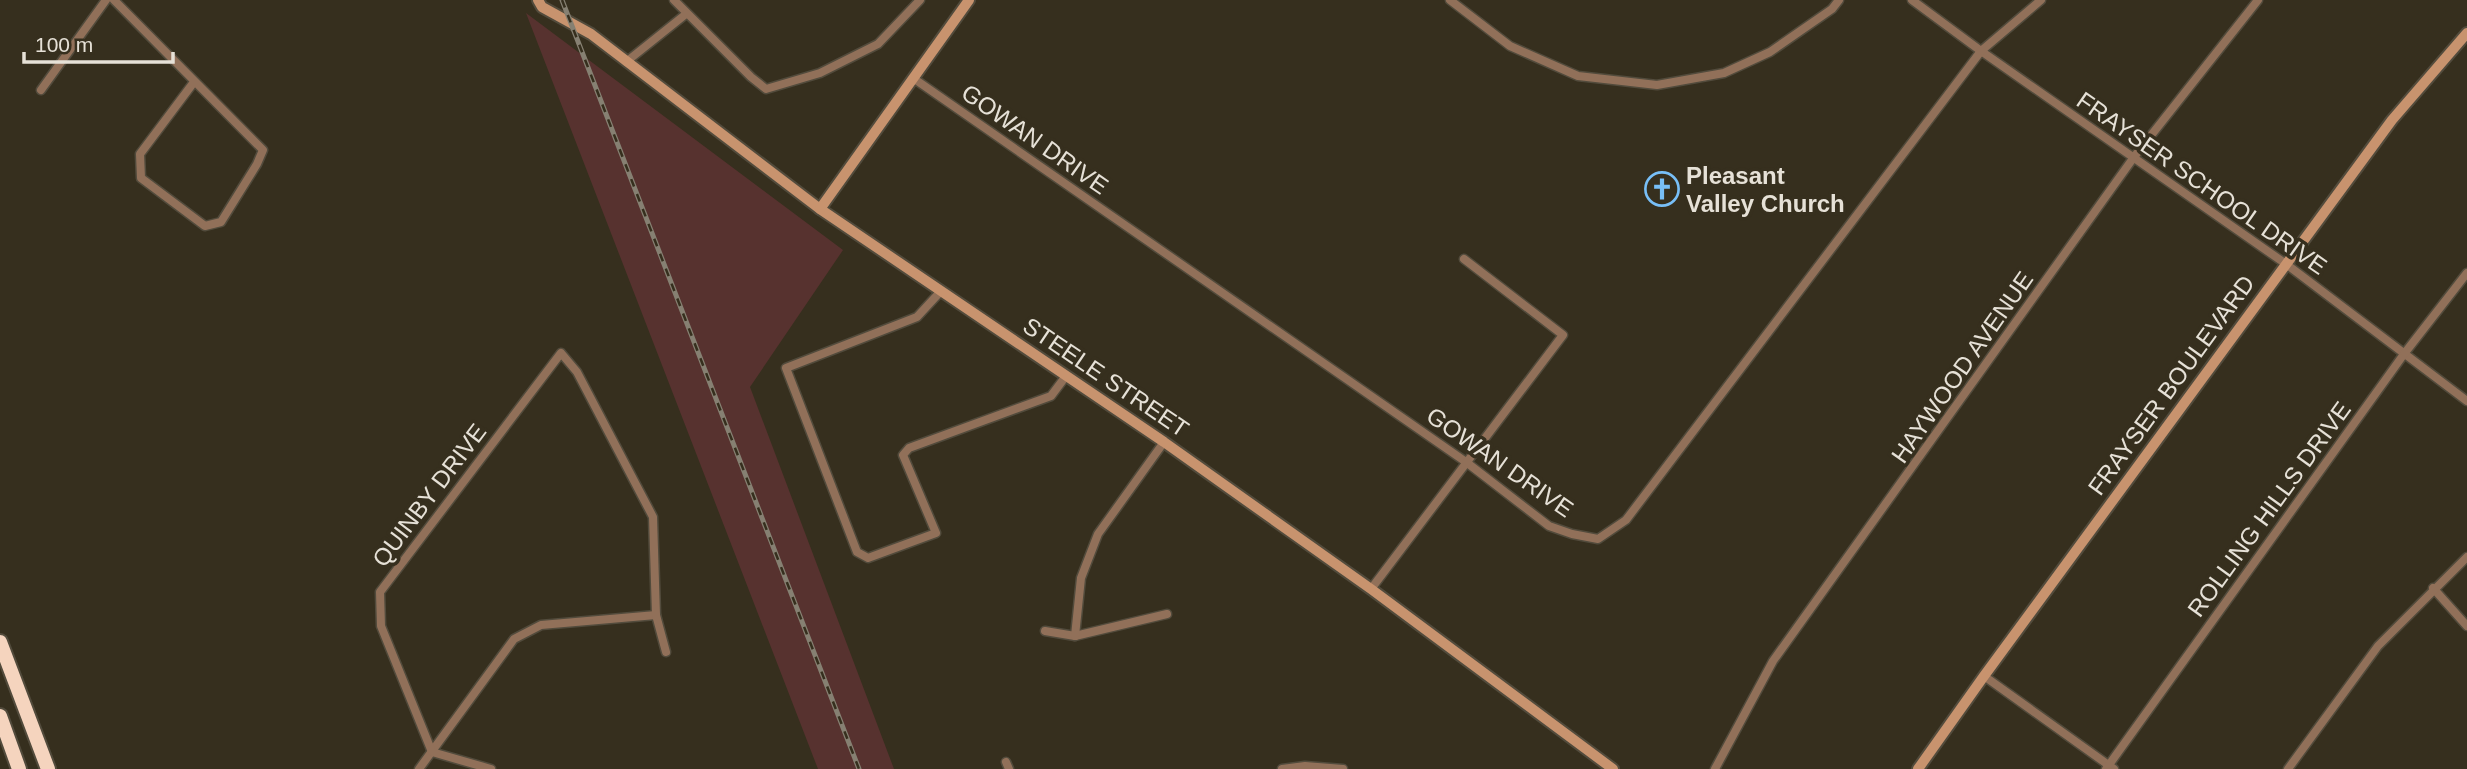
<svg xmlns="http://www.w3.org/2000/svg" width="2467" height="769" font-family="Arial,sans-serif">
<rect width="100%" height="100%" fill="#362f1e"/>
<!-- green -->
<path fill="#57322f" d="M 526,13 L 843,250 L 750,387 L 894,769 L 818,769 Z"/>
<g fill="none" stroke-linecap="round" stroke-linejoin="round">
<!-- street casing -->
<g stroke="#524b3c" stroke-width="11">
<g id="street">
<path d="M 114,0 L 263,150 L 257,164 L 221,222 L 205,226 L 141,178 L 140,154 L 194,82"/>
<path d="M 674,0 L 751,77 L 766,89 L 820,73 L 878,44 L 920,0"/>
<path d="M 1450,0 L 1510,46 L 1578,76 L 1657,85 L 1724,73 L 1770,52 L 1832,9 L 1839,0"/>
<path d="M 1912,0 L 1981,51 L 2286,264 L 2467,401"/>
<path d="M 626,62 L 686,14"/>
<path d="M 913,78 L 1466,462 L 1549,526 L 1572,534 L 1598,539 L 1626,520 L 1981,51 L 2041,0"/>
<path d="M 41,90 L 106,0"/>
<path d="M 941,291 L 917,317 L 786,368 L 857,552 L 868,558 L 936,533 L 903,455 L 909,448 L 1051,396 L 1066,376"/>
<path d="M 2433,588 L 2467,626"/>
<path d="M 1371,589 L 1563,335 L 1464,259"/>
<path d="M 1045,631 L 1075,636 L 1167,614"/>
<path d="M 1075,636 L 1081,578 L 1098,534 L 1164,442"/>
<path d="M 1984,676 L 2114,769"/>
<path d="M 1006,762 L 1009,769"/>
<path d="M 419,769 L 514,639 L 541,625 L 656,615"/>
<path d="M 491,769 L 432,752 L 381,626 L 380,592 L 561,353 L 577,372 L 653,517 L 656,615 L 666,652"/>
<path d="M 1282,769 L 1305,766 L 1343,769"/>
<path d="M 1715,769 L 1773,661 L 2134,157 L 2258,0"/>
<path d="M 2106,769 L 2404,354 L 2467,273"/>
<path d="M 2288,769 L 2378,646 L 2467,557"/>
</g>
</g>
<!-- secondary casing -->
<g stroke="#524b3c" stroke-width="14">
<g id="secondary">
<path d="M 538,0 L 542,7 L 591,34 L 820,209 L 1164,442 L 1371,589 L 1613,769"/>
<path d="M 820,209 L 969,0"/>
<path d="M 1918,769 L 1984,676 L 2392,120 L 2467,33"/>
</g>
</g>
<!-- highway casing -->
<g stroke="#524b3c" stroke-width="18">
<g id="highway">
<path d="M 0,642 L 48,769"/>
<path d="M 0,716 L 19,769"/>
</g>
</g>
<!-- street -->
<use href="#street" stroke="#917059" stroke-width="8"/>
<!-- secondary -->
<use href="#secondary" stroke="#c8936e" stroke-width="10"/>
<!-- highway -->
<use href="#highway" stroke="#f5d4be" stroke-width="14"/>
<!-- rail casing -->
<g stroke="#868072" stroke-width="5">
<path id="rail" d="M 562,0 L 859,769"/>
</g>
<!-- rail -->
<use href="#rail" stroke="#362f1e" stroke-width="2.5" stroke-dasharray="8" stroke-linecap="butt"/>
</g>
<!-- icons -->
<defs>
<g id="church-ring" transform="scale(1.75)"><circle r="9.5" fill="#362f1e" stroke="#78bff7" stroke-width="1.5"/><path d="M-1.2-6h2.4v3.5h3.3v2.4h-3.3V6h-2.4V-.1h-3.3v-2.4h3.3Z" fill="#78bff7"/></g>
</defs>
<g fill-rule="evenodd">
<use href="#church-ring" x="1662" y="189"/>
</g>
<g text-anchor="middle" dominant-baseline="central" stroke-width="7" stroke-linejoin="round" paint-order="stroke">
<!-- street labels -->
<g font-size="24" fill="#e6e1d7" stroke="#362f1e">
<text transform="translate(1035 139) rotate(35)">GOWAN DRIVE</text>
<text transform="translate(2202 183) rotate(35)">FRAYSER SCHOOL DRIVE</text>
<text transform="translate(1962 367) rotate(-55)">HAYWOOD AVENUE</text>
<text transform="translate(1106 377) rotate(34)">STEELE STREET</text>
<text transform="translate(2171 385) rotate(-54)">FRAYSER BOULEVARD</text>
<text transform="translate(1500 462) rotate(35)">GOWAN DRIVE</text>
<text transform="translate(429 495) rotate(-53)">QUINBY DRIVE</text>
<text transform="translate(2269 509) rotate(-54)">ROLLING HILLS DRIVE</text>
</g>
<!-- poi labels -->
<g font-size="24" font-weight="bold" fill="#e6e1d7" stroke="#362f1e" text-anchor="start">
<text x="1686" y="175">Pleasant<tspan x="1686" dy="28">Valley Church</tspan></text>
</g>
</g>
<!-- scale -->
<path d="M24 52v10h149v-10" fill="none" stroke="#e6e1d7" stroke-width="3.5"/>
<text x="35" y="52" font-size="21" fill="#e6e1d7" stroke="#362f1e" stroke-width="5" paint-order="stroke">100 m</text>
</svg>
